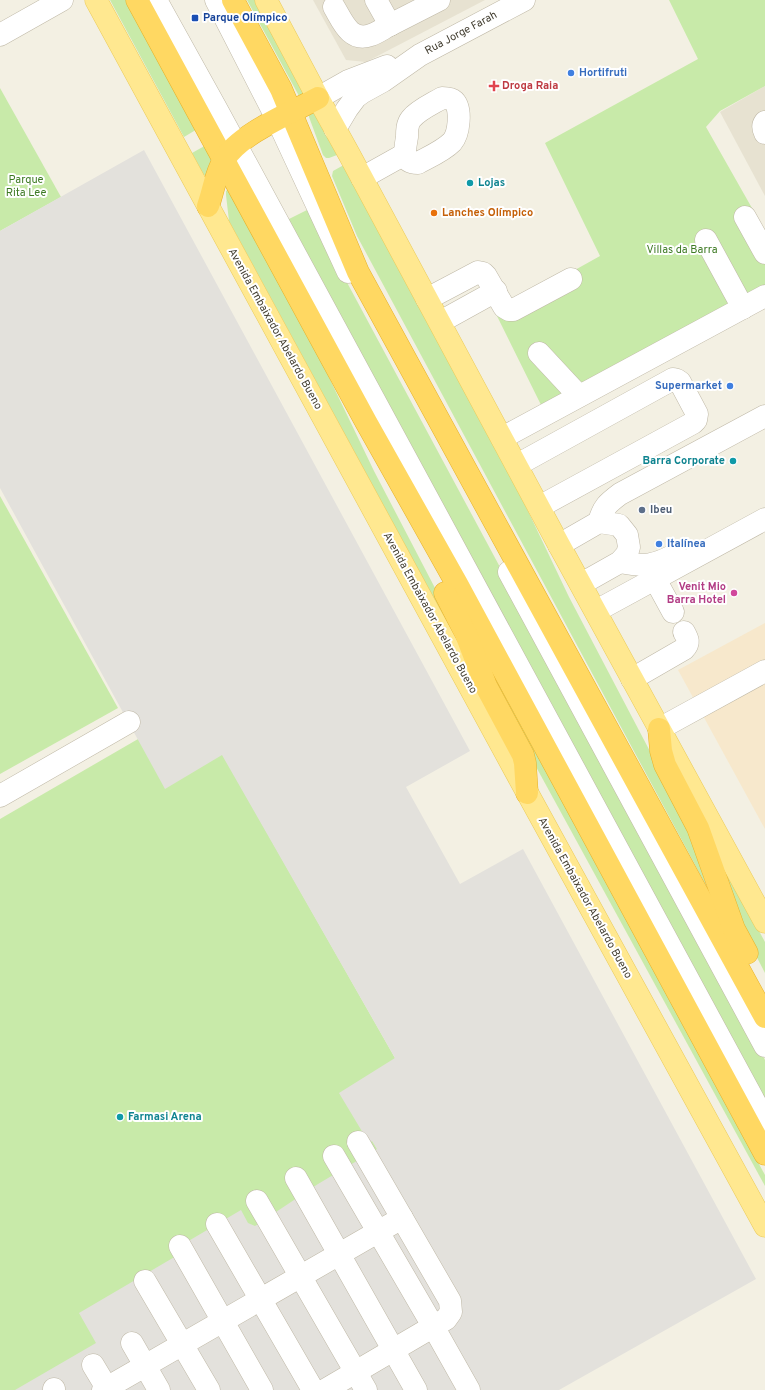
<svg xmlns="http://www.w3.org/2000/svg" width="765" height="1390" font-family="Overpass,sans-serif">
<rect width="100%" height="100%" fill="#f3f0e3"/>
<!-- residential -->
<g fill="#e7e2d1">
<path d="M 313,0 L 485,0 L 366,62 L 346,60 Z"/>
<path d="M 765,86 L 765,196 L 720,112 Z"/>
</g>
<!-- commercial -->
<path fill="#f7e8cc" d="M 765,623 L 765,829 L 678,670 Z"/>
<!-- green -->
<g fill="#c8eaa9">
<path d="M 110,0 L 127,0 L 199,128 L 184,137 Z"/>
<path d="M 247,0 L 256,0 L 306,94 L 299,96 Z"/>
<path d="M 669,0 L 765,0 L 765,86 L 720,111 L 706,127 L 765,231 L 765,299 L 545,413 L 496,314 L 600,256 L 545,143 L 698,59 Z"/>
<path d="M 0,88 L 61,197 L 0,231 Z"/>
<path d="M 317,112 L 337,155 L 329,158 L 326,158 L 323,155 L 309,117 L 309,115 Z"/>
<path d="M 208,144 L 213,155 L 206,176 L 204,175 L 192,153 Z"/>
<path d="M 342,166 L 345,166 L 507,467 L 569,597 L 685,818 L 707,887 L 357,236 L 332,176 L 333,171 Z"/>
<path d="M 229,189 L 285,286 L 374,471 L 460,636 L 460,646 L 229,221 L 226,195 L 226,191 Z"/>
<path d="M 311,208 L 336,262 L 765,1060 L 765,1110 L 285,221 Z"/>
<path d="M 0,496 L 118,708 L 0,774 Z"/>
<path d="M 488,662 L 765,1175 L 765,1186 L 499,699 Z"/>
<path d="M 195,706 L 395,1058 L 369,1142 L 372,1140 L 517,1390 L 0,1390 L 0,819 Z"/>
<path d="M 718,855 L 765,942 L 765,973 L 740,925 Z"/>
</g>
<!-- parking -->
<path fill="#e3e1dc" d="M 144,150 L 470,751 L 406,787 L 460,884 L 523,849 L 756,1279 L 559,1390 L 15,1390 L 96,1343 L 79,1313 L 183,1252 L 180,1246 L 241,1210 L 248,1223 L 255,1226 L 318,1184 L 377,1149 L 372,1141 L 369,1143 L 339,1093 L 395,1058 L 222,755 L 165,789 L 0,488 L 0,231 Z"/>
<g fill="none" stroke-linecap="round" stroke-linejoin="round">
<!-- minor casing -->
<g stroke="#bfb8a6" stroke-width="23">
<g id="minor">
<path d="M 156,0 L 216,108 L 765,1121"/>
<path d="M 216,0 L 277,119 L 348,272"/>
<path d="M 376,0 L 390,25 L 439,0"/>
<path d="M 334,7 C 342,20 350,43 371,35 C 377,33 384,28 390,25"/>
<path d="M 0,35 L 62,0"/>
<path d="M 318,98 L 348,81 L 387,66"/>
<path d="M 442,98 C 446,98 451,98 454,101 C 462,109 459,134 452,142 C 443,151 429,157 418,163 C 401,163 405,149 407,137 C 407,131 407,124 411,119 C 418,110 432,104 442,98 Z"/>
<path d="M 765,122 C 762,126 763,129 765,133"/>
<path d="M 335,129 L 347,109 L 356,97 L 363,92 L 383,81 L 420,55 L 524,0"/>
<path d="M 362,178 L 405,154"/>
<path d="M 745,217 L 765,253"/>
<path d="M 706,240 L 743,308"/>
<path d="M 427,299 L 478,272 L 483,273 L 486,276 L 504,307 L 509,310 L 513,310 L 571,279"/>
<path d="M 440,322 L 496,291"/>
<path d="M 539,353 L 579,396"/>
<path d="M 502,438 L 765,296"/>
<path d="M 517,465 L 673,379 L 677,380 L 680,382 L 697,414 L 696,420 L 693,423 L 539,507"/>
<path d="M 599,522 C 603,507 608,503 620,494 L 765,416"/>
<path d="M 559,545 L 599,522 L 619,525 L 627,535 L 629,547 L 627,554 L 620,562 L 581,584"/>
<path d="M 620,562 C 645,567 654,566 676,554"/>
<path d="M 509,572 L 765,1046"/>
<path d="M 655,579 L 673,612"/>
<path d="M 596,611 L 765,519"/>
<path d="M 632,679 L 684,649 C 690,643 688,639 684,632"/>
<path d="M 659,729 L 765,671"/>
<path d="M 0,796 L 129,722"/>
<path d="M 358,1142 L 402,1218"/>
<path d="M 334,1156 L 433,1326 L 469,1390"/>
<path d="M 296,1178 L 416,1390"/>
<path d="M 257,1201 L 366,1390"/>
<path d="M 217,1224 L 313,1390"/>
<path d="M 180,1246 L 262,1390"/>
<path d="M 145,1281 L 209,1390"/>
<path d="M 132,1343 L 159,1390"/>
<path d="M 93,1365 L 108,1390"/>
<path d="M 54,1389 L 54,1390"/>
<path d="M 103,1390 L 402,1218 L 450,1301 L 451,1312 L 446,1319 L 325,1390"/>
</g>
</g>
<!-- major casing -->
<g stroke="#ebcb59" stroke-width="23">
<g id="major">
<path d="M 96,0 L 523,785 L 765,1226"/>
<path d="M 266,0 L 318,98 L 349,154 L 559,545 L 765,922"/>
</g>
</g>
<!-- highway casing -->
<g stroke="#e7b129" stroke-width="23">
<g id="highway">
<path d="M 137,0 L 366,422 L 457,584 L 765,1154"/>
<path d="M 233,0 L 281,89 L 358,272 L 765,1017"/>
<path d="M 208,206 C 214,190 215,174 224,160 C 239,134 291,113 318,98"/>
<path d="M 445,593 L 466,634 L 486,686 L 523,755 L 525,763 L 527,793"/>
<path d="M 659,729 L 661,751 L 665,765 L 698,828 L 734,929 L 747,953"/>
</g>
</g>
<!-- minor -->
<use href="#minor" stroke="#fff" stroke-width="22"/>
<!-- major -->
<use href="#major" stroke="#ffe890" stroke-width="22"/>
<!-- highway -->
<use href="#highway" stroke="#ffd862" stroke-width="22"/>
</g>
<!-- markers -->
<rect fill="#1a4fb4" stroke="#fff" stroke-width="1.5" x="191" y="14" width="8" height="8" rx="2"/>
<g fill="#3f7fe0" stroke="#fff" stroke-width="1.5">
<circle cx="571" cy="73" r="4"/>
<circle cx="730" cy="386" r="4"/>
<circle cx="659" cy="544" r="4"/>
</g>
<path fill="#e0444e" stroke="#fff" stroke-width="1.5" d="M492 80h4v4h4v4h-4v4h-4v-4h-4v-4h4z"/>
<g fill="#0f9aa8" stroke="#fff" stroke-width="1.5">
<circle cx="470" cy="183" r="4"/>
<circle cx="733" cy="461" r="4"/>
<circle cx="120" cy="1117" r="4"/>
</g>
<circle fill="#e8710a" stroke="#fff" stroke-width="1.5" cx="434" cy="213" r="4"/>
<circle fill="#5c6f8a" stroke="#fff" stroke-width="1.5" cx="642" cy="510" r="4"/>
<circle fill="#d1479c" stroke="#fff" stroke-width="1.5" cx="734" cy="593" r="4"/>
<g text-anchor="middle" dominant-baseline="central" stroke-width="4" stroke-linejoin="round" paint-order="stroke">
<!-- transit labels -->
<g font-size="11" font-weight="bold" fill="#164399" stroke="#fff" text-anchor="start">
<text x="203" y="18">Parque Olímpico</text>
</g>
<!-- street labels -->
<g font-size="11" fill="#454033" stroke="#fff">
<text transform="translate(461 33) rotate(-28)">Rua Jorge Farah</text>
<text transform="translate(275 329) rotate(61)">Avenida Embaixador Abelardo Bueno</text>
<text transform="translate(430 613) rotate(61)">Avenida Embaixador Abelardo Bueno</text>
<text transform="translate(585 898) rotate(61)">Avenida Embaixador Abelardo Bueno</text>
</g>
<!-- shop labels -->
<g font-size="11" font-weight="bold" fill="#366cbe" stroke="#fff" text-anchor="start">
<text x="579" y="73">Hortifruti</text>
<text x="722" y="386" text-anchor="end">Supermarket</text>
<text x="667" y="544">Italínea</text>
</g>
<!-- health labels -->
<g font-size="11" font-weight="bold" fill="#be3a42" stroke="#fff" text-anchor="start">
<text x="502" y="86">Droga Raia</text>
</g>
<!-- park labels -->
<g font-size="11" fill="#3d7a23" stroke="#fff">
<text x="26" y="180">Parque<tspan x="26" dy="13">Rita Lee</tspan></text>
<text x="682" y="250">Villas da Barra</text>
</g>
<!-- culture labels -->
<g font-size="11" font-weight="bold" fill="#0d838f" stroke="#fff" text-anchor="start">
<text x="478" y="183">Lojas</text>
<text x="725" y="461" text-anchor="end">Barra Corporate</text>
<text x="128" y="1117">Farmasi Arena</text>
</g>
<!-- food labels -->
<g font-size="11" font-weight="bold" fill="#c56008" stroke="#fff" text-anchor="start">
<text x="442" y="213">Lanches Olímpico</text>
</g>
<!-- service labels -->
<g font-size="11" font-weight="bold" fill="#4e5e75" stroke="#fff" text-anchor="start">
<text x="650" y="510">Ibeu</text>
</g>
<!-- hotel labels -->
<g font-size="11" font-weight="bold" fill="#b23c85" stroke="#fff" text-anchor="end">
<text x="726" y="587">Venit Mio<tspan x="726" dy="13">Barra Hotel</tspan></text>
</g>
</g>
</svg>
